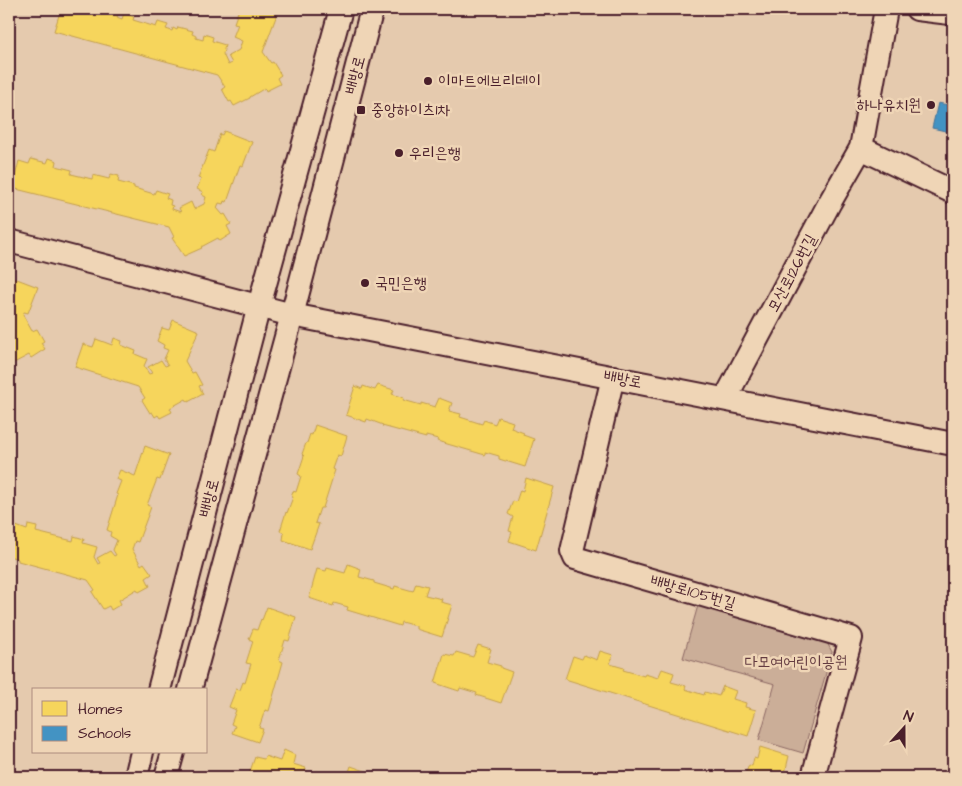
<svg xmlns="http://www.w3.org/2000/svg" width="962" height="786" font-family="'Architects Daughter','Poor Story',sans-serif">
<rect width="100%" height="100%" fill="#e5caae"/>
<filter id="ink" filterUnits="userSpaceOnUse"><feTurbulence type="fractalNoise" baseFrequency=".02" numOctaves="2"/><feDisplacementMap in="SourceGraphic" scale="10" xChannelSelector="R" yChannelSelector="G"/><feConvolveMatrix kernelMatrix="1 2 1 2 8 2 1 2 1" color-interpolation-filters="sRGB"/></filter>
<g filter="url(#ink)">
<!-- green -->
<path fill="#cbae98" stroke="#8a6662" d="M 699,602 L 824,637 L 832,652 L 803,753 L 759,740 L 775,684 L 683,658 Z"/>
<!-- homes -->
<g fill="#f6d55c" stroke="#c29e4d">
<path d="M 61,9 L 88,9 L 93,11 L 93,9 L 107,9 L 113,10 L 112,14 L 118,15 L 117,17 L 122,19 L 124,13 L 134,17 L 133,20 L 156,27 L 158,22 L 168,25 L 166,29 L 172,31 L 173,28 L 177,30 L 178,27 L 193,31 L 192,34 L 196,36 L 196,38 L 203,40 L 204,34 L 213,37 L 212,41 L 225,45 L 223,54 L 228,65 L 232,63 L 228,56 L 239,50 L 242,41 L 233,37 L 238,24 L 234,23 L 239,9 L 279,9 L 263,52 L 271,63 L 273,62 L 281,75 L 277,78 L 280,84 L 266,91 L 265,88 L 250,97 L 250,98 L 234,106 L 231,101 L 229,102 L 222,89 L 225,87 L 217,75 L 54,31 Z"/>
<path d="M 224,131 L 252,142 L 243,166 L 240,165 L 227,202 L 224,201 L 223,204 L 219,203 L 217,208 L 223,215 L 225,214 L 231,224 L 227,226 L 231,234 L 220,241 L 218,238 L 201,247 L 202,248 L 184,256 L 172,238 L 174,237 L 169,227 L 12,188 L 19,161 L 29,164 L 31,159 L 47,163 L 49,158 L 57,161 L 56,166 L 72,170 L 71,174 L 92,179 L 93,175 L 109,179 L 111,174 L 119,176 L 118,182 L 134,186 L 134,188 L 154,194 L 156,190 L 168,194 L 166,198 L 171,200 L 170,205 L 173,206 L 172,209 L 181,212 L 179,208 L 191,202 L 194,209 L 204,204 L 206,197 L 202,195 L 203,192 L 197,189 L 201,179 L 198,178 L 209,150 L 214,152 L 220,134 L 222,135 Z"/>
<path d="M 9,276 L 38,287 L 28,313 L 24,312 L 23,315 L 32,331 L 37,329 L 44,341 L 41,343 L 45,349 L 31,358 L 29,355 L 12,364 L 15,368 L 9,371 Z"/>
<path d="M 173,320 L 199,331 L 185,361 L 192,373 L 195,372 L 202,385 L 199,386 L 203,394 L 188,402 L 186,399 L 170,408 L 172,412 L 160,418 L 158,415 L 155,417 L 152,412 L 150,413 L 142,400 L 145,398 L 138,387 L 75,367 L 83,344 L 93,347 L 96,339 L 112,345 L 114,338 L 122,341 L 121,345 L 136,351 L 135,354 L 147,359 L 144,366 L 149,374 L 152,373 L 148,367 L 161,360 L 165,366 L 168,365 L 164,359 L 168,350 L 163,348 L 164,345 L 157,341 L 162,328 L 169,330 Z"/>
<path d="M 378,385 L 394,390 L 392,394 L 404,398 L 403,400 L 421,405 L 421,403 L 435,407 L 439,398 L 452,403 L 449,411 L 461,414 L 460,417 L 482,424 L 484,420 L 495,424 L 498,417 L 513,422 L 511,428 L 524,433 L 523,435 L 534,439 L 525,467 L 499,459 L 499,456 L 485,452 L 485,455 L 437,441 L 438,439 L 426,436 L 426,438 L 382,426 L 383,425 L 367,419 L 366,422 L 346,415 L 355,386 L 362,389 L 363,386 L 375,390 Z"/>
<path d="M 315,425 L 347,436 L 341,456 L 337,455 L 332,469 L 335,470 L 323,508 L 320,508 L 315,523 L 319,524 L 310,549 L 283,540 L 284,533 L 280,531 L 286,512 L 287,513 L 293,497 L 291,496 L 293,491 L 296,492 L 301,476 L 298,474 L 304,456 L 302,454 L 306,443 L 307,443 L 310,434 L 312,435 Z"/>
<path d="M 145,446 L 169,455 L 160,480 L 157,479 L 147,505 L 151,507 L 138,542 L 135,541 L 132,549 L 141,565 L 144,563 L 152,574 L 146,578 L 150,586 L 139,592 L 137,589 L 119,600 L 121,604 L 111,610 L 109,606 L 103,609 L 92,592 L 95,590 L 88,580 L 18,561 L 18,559 L 9,556 L 16,526 L 27,530 L 28,525 L 37,527 L 36,532 L 73,541 L 74,536 L 84,539 L 83,543 L 97,547 L 94,557 L 98,564 L 100,563 L 97,558 L 110,551 L 114,556 L 116,555 L 113,550 L 117,540 L 110,536 L 111,532 L 107,530 L 118,495 L 116,494 L 121,481 L 116,479 L 120,470 L 135,476 Z"/>
<path d="M 526,478 L 554,487 L 536,550 L 509,541 L 512,532 L 509,531 L 513,517 L 508,514 L 513,501 L 516,502 L 520,490 L 523,491 Z"/>
<path d="M 348,564 L 361,569 L 359,577 L 374,581 L 374,583 L 394,589 L 395,586 L 413,591 L 416,583 L 428,586 L 425,595 L 442,599 L 441,602 L 452,605 L 442,637 L 416,629 L 416,626 L 401,622 L 400,626 L 347,610 L 348,607 L 334,603 L 333,606 L 309,598 L 317,569 L 326,571 L 327,568 L 345,573 Z"/>
<path d="M 267,607 L 296,617 L 289,641 L 285,640 L 279,660 L 283,662 L 269,711 L 265,710 L 259,728 L 263,729 L 258,742 L 232,733 L 235,726 L 231,724 L 236,710 L 229,707 L 236,689 L 240,690 L 243,682 L 245,683 L 251,664 L 246,663 L 253,641 L 249,639 L 253,629 L 257,630 L 261,619 L 262,620 Z"/>
<path d="M 478,645 L 491,649 L 487,662 L 501,666 L 501,668 L 512,672 L 501,703 L 476,695 L 477,693 L 460,688 L 459,691 L 435,683 L 444,654 L 454,656 L 456,652 L 473,657 Z"/>
<path d="M 600,651 L 613,655 L 610,664 L 624,668 L 623,670 L 644,676 L 645,674 L 658,678 L 662,669 L 674,673 L 671,682 L 686,686 L 685,689 L 704,695 L 705,692 L 719,696 L 723,686 L 736,691 L 733,699 L 746,703 L 745,707 L 756,710 L 748,736 L 565,679 L 573,656 L 582,659 L 584,655 L 597,660 Z"/>
<path d="M 760,747 L 789,756 L 784,777 L 744,777 L 749,765 L 752,766 L 754,758 L 757,759 Z"/>
<path d="M 284,750 L 295,755 L 293,764 L 306,768 L 305,771 L 316,774 L 317,771 L 329,775 L 329,773 L 343,777 L 248,777 L 255,757 L 264,759 L 265,756 L 280,761 Z"/>
<path d="M 351,766 L 368,772 L 366,777 L 347,777 Z"/>
</g>
<!-- schools -->
<path fill="#4393c3" stroke="#457095" d="M 938,103 L 953,106 L 953,139 L 948,138 L 950,132 L 932,128 Z"/>
<g fill="none" stroke-linecap="round" stroke-linejoin="round">
<!-- minor casing -->
<g stroke="#4a1f2b" stroke-width="26">
<g id="minor">
<path d="M 917,9 L 950,13 L 952,9"/>
<path d="M 861,148 L 953,192"/>
<path d="M 9,241 L 292,315 L 953,444"/>
<path d="M 613,377 L 572,551 L 575,558 L 851,638 L 813,777"/>
<path d="M 725,399 L 830,202 L 861,148 L 886,9"/>
<path d="M 159,690 L 259,306 L 341,9"/>
<path d="M 190,690 L 292,315 L 372,9"/>
<path d="M 136,777 L 142,752"/>
<path d="M 166,777 L 173,752"/>
</g>
</g>
<!-- minor -->
<use href="#minor" stroke="#efd5b6" stroke-width="22"/>
</g>
</g>
<!-- markers -->
<g fill="#4a1f2b" stroke="#efd5b6" stroke-width="2">
<circle cx="428" cy="81" r="5"/>
<circle cx="931" cy="105" r="5"/>
<rect x="356" y="105" width="10" height="10" rx="2.5"/>
<circle cx="399" cy="153" r="5"/>
<circle cx="365" cy="283" r="5"/>
</g>
<g text-anchor="middle" dominant-baseline="central" stroke-width="5" stroke-linejoin="round" paint-order="stroke">
<!-- street labels -->
<g font-size="16" fill="#4a1f2b" stroke="#efd5b6">
<text transform="translate(355 75) rotate(-75)">배방로</text>
<text transform="translate(792 273) rotate(-62)">모산로126번길</text>
<text transform="translate(623 379) rotate(11)">배방로</text>
<text transform="translate(209 498) rotate(-75)">배방로</text>
<text transform="translate(693 592) rotate(16)">배방로105번길</text>
</g>
<!-- poi labels -->
<g font-size="16" fill="#4a1f2b" stroke="#efd5b6" text-anchor="start">
<text x="438" y="81">이마트에브리데이</text>
<text x="921" y="105" text-anchor="end">하나유치원</text>
<text x="371" y="110">중앙하이츠1차</text>
<text x="409" y="153">우리은행</text>
<text x="375" y="283">국민은행</text>
</g>
<!-- park labels -->
<g font-size="16" fill="#643c41" stroke="#efd5b6">
<text x="796" y="662">다모여어린이공원</text>
</g>
</g>
<!-- margin -->
<rect width="962" height="786" fill="none" stroke="#efd5b6" stroke-width="30"/>
<rect x="15" y="15" width="932" height="756" fill="none" stroke="#4a1f2b" stroke-width="2" filter="url(#ink)"/>
<!-- legend -->
<rect x="32" y="688" width="175" height="65" fill="#efd5b6" stroke="#ad8c7e"/>
<rect x="42" y="701" width="25" height="15" fill="#f6d55c" stroke="#ad8c7e"/>
<text x="78" y="714" font-size="15" fill="#4a1f2b">Homes</text>
<rect x="42" y="726" width="25" height="15" fill="#4393c3" stroke="#ad8c7e"/>
<text x="78" y="738" font-size="15" fill="#4a1f2b">Schools</text>
<!-- north arrow -->
<g transform="translate(904 728) rotate(21)" stroke="#efd5b6" stroke-width="4" paint-order="stroke">
<path d="M0-4L9 19L0 12L-9 19Z" fill="#4a1f2b"/>
<text y="-8" font-size="14" font-weight="bold" text-anchor="middle" fill="#4a1f2b">N</text>
</g>
</svg>
